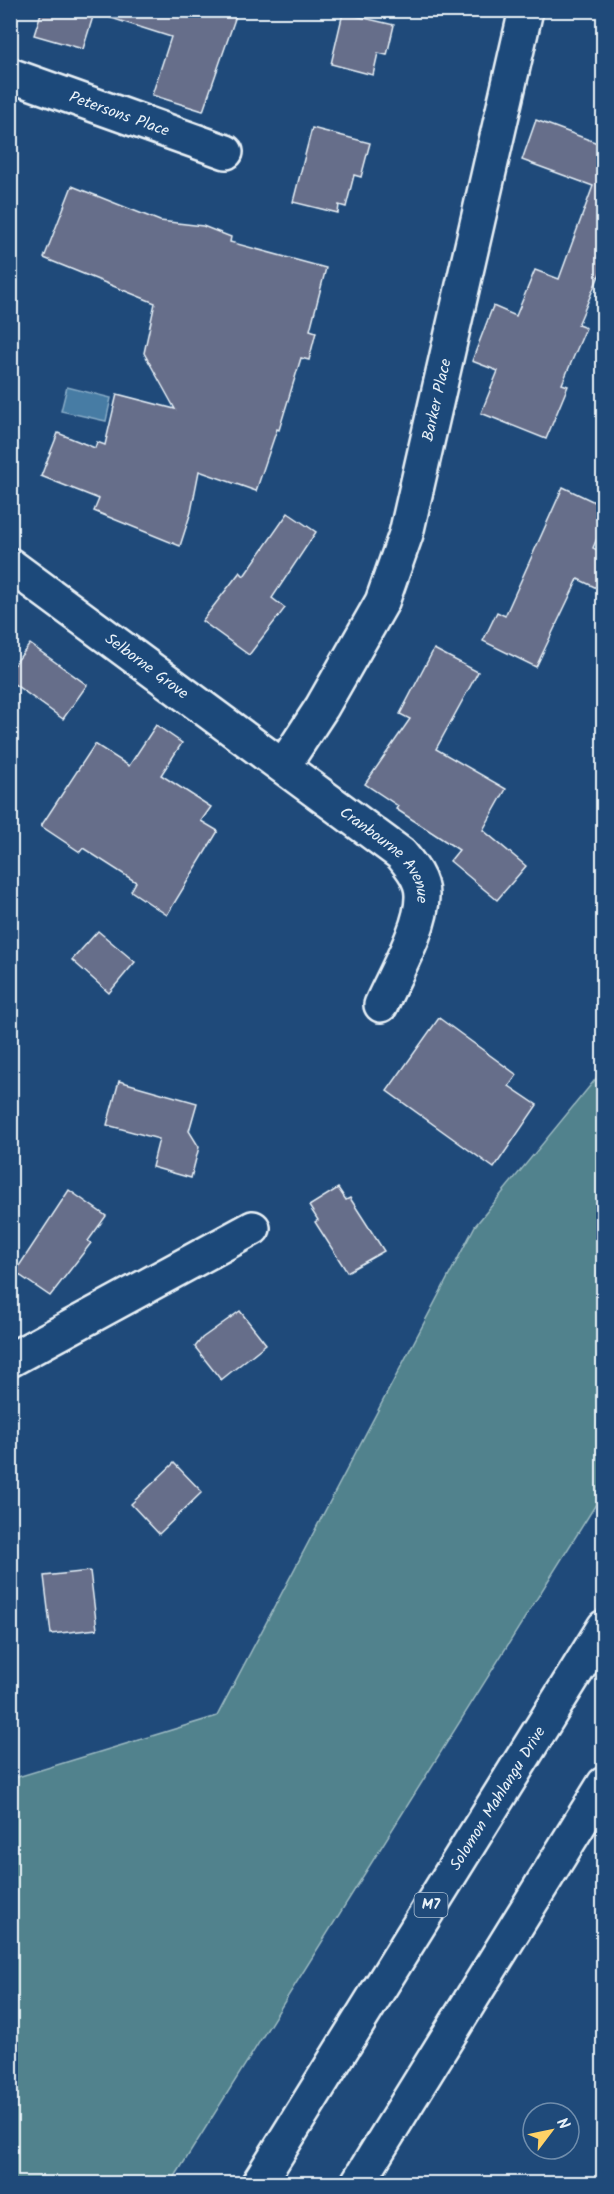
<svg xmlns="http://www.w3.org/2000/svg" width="614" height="2194" font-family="Kalam,sans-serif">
<rect width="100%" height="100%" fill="#1f4a7a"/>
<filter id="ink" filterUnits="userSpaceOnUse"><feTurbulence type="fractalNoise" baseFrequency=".0167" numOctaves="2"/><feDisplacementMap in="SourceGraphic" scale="12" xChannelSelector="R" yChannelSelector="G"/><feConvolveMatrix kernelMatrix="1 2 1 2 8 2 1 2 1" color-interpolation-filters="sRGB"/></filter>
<g filter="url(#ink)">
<!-- green -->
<path fill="#51828d" stroke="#9cbac2" stroke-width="1.5" d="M 603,1070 L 603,1493 L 171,2183 L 11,2183 L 11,1779 L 217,1716 L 475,1226 Z"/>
<!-- water -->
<path fill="#477ca4" stroke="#87abc6" stroke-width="1.5" d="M 67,387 L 111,398 L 106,421 L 61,411 Z"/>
<!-- building -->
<g fill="#666e8a" stroke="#e8f1f8" stroke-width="1.5">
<path d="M 42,10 L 95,10 L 83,49 L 34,35 Z"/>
<path d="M 109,10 L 238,10 L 203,111 L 152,95 L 171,37 L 108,17 Z"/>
<path d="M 343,13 L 394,25 L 387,55 L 378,53 L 373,75 L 331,64 Z"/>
<path d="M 536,120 L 603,145 L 603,266 L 578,325 L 586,328 L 562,384 L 568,386 L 546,439 L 481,413 L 498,371 L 472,361 L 493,306 L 516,316 L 535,270 L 559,279 L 593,186 L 522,160 Z"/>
<path d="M 312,128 L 370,143 L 361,177 L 354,175 L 346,207 L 339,205 L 338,213 L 293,202 Z"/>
<path d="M 72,186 L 160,221 L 203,226 L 231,237 L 230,242 L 326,268 L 310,330 L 316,332 L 309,360 L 301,358 L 279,430 L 277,429 L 256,491 L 199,471 L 191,512 L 180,546 L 94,511 L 99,499 L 41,476 L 58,433 L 95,448 L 97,442 L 105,445 L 117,394 L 175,409 L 144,353 L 155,303 L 44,258 Z"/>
<path d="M 563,487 L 603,506 L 603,524 L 593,548 L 603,553 L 603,591 L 578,579 L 536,667 L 483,641 L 497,612 L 505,616 Z"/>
<path d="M 288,513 L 316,532 L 272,598 L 285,608 L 249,655 L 202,621 L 240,572 L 244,576 Z"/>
<path d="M 30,644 L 87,685 L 63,719 L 10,681 L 10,670 Z"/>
<path d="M 434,649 L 478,672 L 436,749 L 506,789 L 483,830 L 526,866 L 497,900 L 450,861 L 459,850 L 396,809 L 398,806 L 365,784 L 410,719 L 400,714 Z"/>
<path d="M 156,725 L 182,743 L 161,775 L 211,807 L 201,821 L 218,831 L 167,915 L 131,891 L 136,882 L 83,848 L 80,852 L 41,826 L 95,744 L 129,766 Z"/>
<path d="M 98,931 L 135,962 L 109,993 L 72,960 Z"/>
<path d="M 439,1018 L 517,1075 L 509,1086 L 537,1105 L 494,1168 L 387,1091 Z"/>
<path d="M 119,1081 L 197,1103 L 189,1131 L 199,1147 L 191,1178 L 152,1167 L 159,1139 L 107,1125 Z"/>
<path d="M 338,1188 L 346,1200 L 350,1198 L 384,1251 L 347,1272 L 315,1222 L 318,1220 L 309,1206 Z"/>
<path d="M 69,1190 L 106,1216 L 88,1241 L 91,1243 L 50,1296 L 15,1272 Z"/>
<path d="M 240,1311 L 266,1344 L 221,1380 L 195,1347 L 202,1338 Z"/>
<path d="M 174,1463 L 202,1492 L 159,1534 L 131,1504 Z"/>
<path d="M 90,1571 L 97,1629 L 51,1634 L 44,1576 Z"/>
</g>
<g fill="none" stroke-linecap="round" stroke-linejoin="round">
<!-- minor casing -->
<g stroke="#e8f1f8" stroke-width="38">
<g id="minor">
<path id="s1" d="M 10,75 L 226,152"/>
<path id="s2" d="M 10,565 L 401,854 C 410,865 422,879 422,895 C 423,927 394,975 381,1005"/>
<path id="s3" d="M 284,765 L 322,707 L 382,602 L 406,534 L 526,10"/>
<path d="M 10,1360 L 253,1228"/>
</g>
</g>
<!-- highway casing -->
<g stroke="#e8f1f8" stroke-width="38">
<g id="highway">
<path id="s4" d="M 258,2184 L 604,1627"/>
<path d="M 357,2184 L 604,1784"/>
</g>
</g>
<!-- minor -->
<use href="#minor" stroke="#1f4a7a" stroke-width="33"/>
<!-- highway -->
<use href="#highway" stroke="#1f4a7a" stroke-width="33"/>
</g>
</g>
<g text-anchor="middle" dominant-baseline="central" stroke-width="6" stroke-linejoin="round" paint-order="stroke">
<!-- shield labels -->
<rect fill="#1f4a7a" stroke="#acbfd2" stroke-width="1.5" x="414.5" y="1893" width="33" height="24" rx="4.5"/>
<g font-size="15" font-weight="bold" fill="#e8f1f8">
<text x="431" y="1905">M7</text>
</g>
<!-- street labels -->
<g font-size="16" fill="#e8f1f8" stroke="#1f4a7a">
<text stroke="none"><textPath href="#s1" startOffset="116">Petersons Place</textPath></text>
<text stroke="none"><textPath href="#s3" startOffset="400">Barker Place</textPath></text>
<text stroke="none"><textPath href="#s2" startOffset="170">Selborne Grove</textPath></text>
<text stroke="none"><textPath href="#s2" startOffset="477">Cranbourne Avenue</textPath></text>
<text stroke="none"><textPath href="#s4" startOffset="454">Solomon Mahlangu Drive</textPath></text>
</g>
</g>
<!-- margin -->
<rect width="614" height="2194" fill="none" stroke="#1f4a7a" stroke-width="36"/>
<rect x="18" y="18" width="578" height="2158" fill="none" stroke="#e8f1f8" stroke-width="2" filter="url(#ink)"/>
<!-- north arrow -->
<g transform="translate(551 2131) rotate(58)"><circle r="28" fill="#1f4a7a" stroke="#6f8dac" stroke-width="1.5"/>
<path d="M0-4.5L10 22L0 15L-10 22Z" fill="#ffd166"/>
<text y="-9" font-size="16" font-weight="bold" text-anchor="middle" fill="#e8f1f8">N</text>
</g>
</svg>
